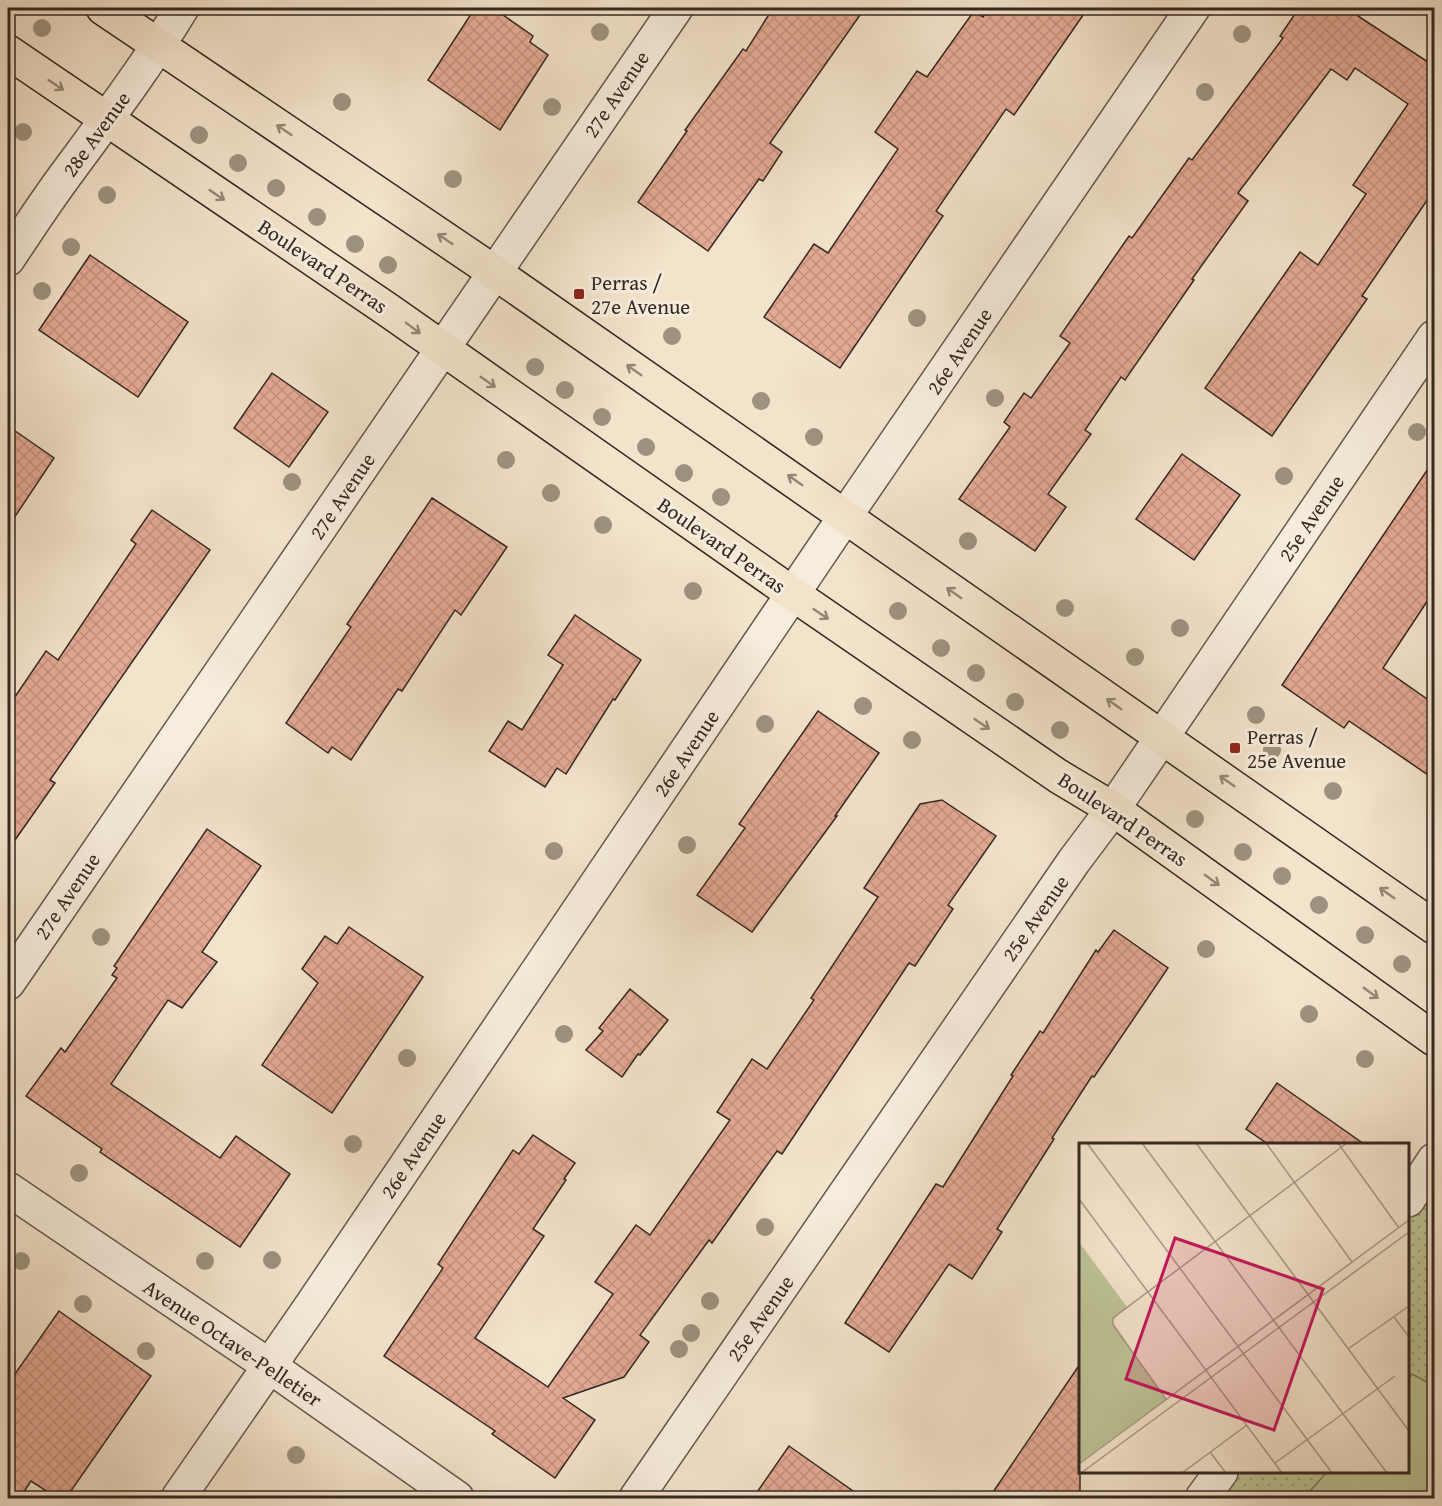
<svg xmlns="http://www.w3.org/2000/svg" width="1442" height="1506" font-family="'Gentium Book Plus',serif">
<defs>
<pattern id="grass-dots" width="8" height="8" patternUnits="userSpaceOnUse" patternTransform="scale(1.5)"><rect width="8" height="8" fill="#bdc396"/><path d="M2 2h.1M6 6h.1" fill="none" stroke="#9a9e7a" stroke-width="1.8" stroke-linecap="round"/></pattern>
<pattern id="building-cross-hatch" width="8" height="8" patternUnits="userSpaceOnUse" patternTransform="scale(1.5)"><rect width="8" height="8" fill="#e4a994"/><path d="M0 0l8 8M0 8l8-8" fill="none" stroke="#c4917f"/></pattern>
</defs>
<rect width="100%" height="100%" fill="#f3e3cb"/>
<filter id="stains"><feTurbulence type="fractalNoise" baseFrequency=".00333" numOctaves="4"/><feColorMatrix values="0 0 0 0 .2 0 0 0 0 .09 0 0 0 0 .02 0 0 0 .5 -.17"/></filter>
<radialGradient id="worn" r=".72"><stop offset=".6" stop-color="#630" stop-opacity="0"/><stop offset="1" stop-color="#630" stop-opacity=".3"/></radialGradient>
<!-- grass -->
<path fill="url(#grass-dots)" stroke="#78765c" stroke-width="1.5" d="M 1434,1160 L 1434,1498 L 1202,1498 L 1221,1472 L 1408,1472 L 1408,1200 Z"/>
<!-- pitch -->
<path fill="#bdc396" stroke="#78765c" stroke-width="1.5" d="M 1412,1374 L 1434,1386 L 1434,1498 L 1304,1498 L 1327,1472 L 1408,1472 L 1408,1380 Z"/>
<!-- building -->
<g fill="url(#building-cross-hatch)" stroke="#342823" stroke-width="1.5">
<path d="M 475,8 L 493,8 L 533,36 L 530,42 L 548,55 L 500,130 L 428,80 Z"/>
<path d="M 773,8 L 865,8 L 770,143 L 782,152 L 763,181 L 759,179 L 708,251 L 638,202 L 687,131 L 685,130 L 743,49 L 746,51 Z"/>
<path d="M 990,8 L 1088,8 L 1014,115 L 1006,109 L 936,211 L 943,216 L 840,368 L 764,317 L 814,244 L 828,253 L 898,149 L 875,132 L 917,71 L 927,77 L 974,11 L 983,17 Z"/>
<path d="M 1299,8 L 1346,8 L 1434,66 L 1434,190 L 1362,296 L 1367,299 L 1272,436 L 1205,388 L 1300,252 L 1318,265 L 1366,194 L 1353,185 L 1408,104 L 1355,68 L 1347,80 L 1331,69 L 1238,193 L 1248,201 L 1192,279 L 1194,280 L 1125,380 L 1121,377 L 1085,430 L 1091,434 L 1048,494 L 1066,507 L 1035,551 L 959,499 L 1010,427 L 1004,422 L 1024,393 L 1031,398 L 1070,343 L 1060,336 L 1129,236 L 1132,238 L 1189,158 L 1192,160 L 1283,38 L 1280,36 Z"/>
<path d="M 90,255 L 188,322 L 138,397 L 39,330 Z"/>
<path d="M 272,373 L 328,412 L 289,467 L 234,428 Z"/>
<path d="M 8,426 L 54,458 L 8,527 Z"/>
<path d="M 1182,454 L 1240,495 L 1194,560 L 1136,519 Z"/>
<path d="M 1434,460 L 1434,591 L 1383,668 L 1434,704 L 1434,779 L 1349,721 L 1344,728 L 1282,685 Z"/>
<path d="M 432,498 L 507,547 L 461,615 L 455,610 L 402,691 L 398,689 L 351,760 L 332,747 L 328,753 L 286,723 L 351,627 L 347,624 Z"/>
<path d="M 152,510 L 210,550 L 50,780 L 55,783 L 8,850 L 8,707 L 46,651 L 58,660 L 136,544 L 131,540 Z"/>
<path d="M 575,615 L 641,660 L 615,700 L 613,699 L 566,774 L 557,768 L 545,787 L 489,751 L 508,721 L 522,730 L 563,665 L 548,655 Z"/>
<path d="M 818,711 L 879,753 L 835,816 L 837,816 L 752,932 L 697,895 L 745,828 L 739,824 Z"/>
<path d="M 942,800 L 996,836 L 948,905 L 953,909 L 915,966 L 909,963 L 782,1154 L 777,1151 L 712,1243 L 709,1240 L 640,1335 L 649,1342 L 624,1377 L 563,1398 L 595,1420 L 555,1478 L 492,1434 L 495,1431 L 384,1356 L 443,1268 L 438,1264 L 513,1150 L 519,1154 L 533,1135 L 575,1163 L 564,1179 L 566,1180 L 533,1229 L 544,1236 L 475,1338 L 548,1387 L 613,1294 L 595,1282 L 636,1225 L 650,1235 L 730,1120 L 717,1112 L 752,1059 L 767,1069 L 814,1000 L 811,998 L 878,897 L 864,888 L 920,804 Z"/>
<path d="M 207,829 L 261,866 L 202,952 L 217,962 L 182,1008 L 168,1000 L 111,1084 L 220,1158 L 236,1136 L 290,1174 L 240,1247 L 100,1152 L 102,1149 L 26,1096 L 61,1048 L 65,1052 L 117,978 L 112,975 L 117,968 L 114,966 Z"/>
<path d="M 349,927 L 423,977 L 332,1113 L 262,1065 L 318,983 L 302,969 L 325,936 L 337,944 Z"/>
<path d="M 1114,930 L 1168,968 L 1094,1077 L 1092,1076 L 1052,1138 L 1054,1139 L 997,1229 L 1002,1232 L 972,1279 L 949,1264 L 889,1352 L 845,1323 L 936,1184 L 943,1187 L 1013,1076 L 1011,1075 L 1040,1031 L 1043,1033 L 1096,950 L 1098,952 Z"/>
<path d="M 630,989 L 668,1020 L 640,1055 L 638,1054 L 622,1077 L 586,1050 L 603,1031 L 599,1028 Z"/>
<path d="M 1277,1083 L 1364,1144 L 1268,1144 L 1246,1129 Z"/>
<path d="M 59,1311 L 151,1376 L 66,1498 L 57,1498 L 31,1481 L 20,1498 L 8,1498 L 8,1384 Z"/>
<path d="M 1080,1364 L 1080,1498 L 989,1498 Z"/>
<path d="M 789,1446 L 863,1498 L 753,1498 Z"/>
</g>
<g fill="none" stroke-linecap="round" stroke-linejoin="round">
<!-- minor casing -->
<g stroke="#64574d" stroke-width="36">
<g id="minor">
<path d="M 8,259 C 28,229 48,198 70,169 C 109,116 148,64 182,8"/>
<path d="M 8,983 L 676,8"/>
<path d="M 8,1189 L 268,1365 L 457,1498"/>
<path d="M 1408,1200 L 1434,1160"/>
<path d="M 178,1498 L 309,1309 L 846,515 L 1193,8"/>
<path d="M 636,1498 L 1074,861 L 1113,809 L 1434,337"/>
<path d="M 1202,1498 L 1221,1472"/>
</g>
</g>
<!-- major casing -->
<g stroke="#342823" stroke-width="36">
<g id="major">
<path d="M 103,8 L 494,272 L 1434,927"/>
<path d="M 8,52 L 388,310 L 793,594 L 1058,776 L 1113,809 L 1434,1039"/>
</g>
</g>
<!-- minor -->
<use href="#minor" stroke="#f7eddd" stroke-width="33"/>
<!-- major -->
<use href="#major" stroke="#f3e3cb" stroke-width="33"/>
</g>
<!-- trees -->
<g fill="#9d927f">
<circle cx="42" cy="28" r="9"/>
<circle cx="600" cy="32" r="9"/>
<circle cx="1242" cy="34" r="9"/>
<circle cx="1205" cy="92" r="9"/>
<circle cx="342" cy="102" r="9"/>
<circle cx="552" cy="107" r="9"/>
<circle cx="23" cy="132" r="9"/>
<circle cx="199" cy="135" r="9"/>
<circle cx="238" cy="163" r="9"/>
<circle cx="453" cy="179" r="9"/>
<circle cx="276" cy="188" r="9"/>
<circle cx="107" cy="195" r="9"/>
<circle cx="317" cy="217" r="9"/>
<circle cx="355" cy="244" r="9"/>
<circle cx="71" cy="247" r="9"/>
<circle cx="388" cy="265" r="9"/>
<circle cx="42" cy="291" r="9"/>
<circle cx="917" cy="318" r="9"/>
<circle cx="672" cy="336" r="9"/>
<circle cx="535" cy="367" r="9"/>
<circle cx="565" cy="390" r="9"/>
<circle cx="995" cy="398" r="9"/>
<circle cx="761" cy="401" r="9"/>
<circle cx="602" cy="417" r="9"/>
<circle cx="1417" cy="432" r="9"/>
<circle cx="814" cy="437" r="9"/>
<circle cx="646" cy="447" r="9"/>
<circle cx="506" cy="460" r="9"/>
<circle cx="684" cy="473" r="9"/>
<circle cx="1284" cy="476" r="9"/>
<circle cx="292" cy="482" r="9"/>
<circle cx="551" cy="493" r="9"/>
<circle cx="721" cy="497" r="9"/>
<circle cx="603" cy="525" r="9"/>
<circle cx="968" cy="541" r="9"/>
<circle cx="693" cy="591" r="9"/>
<circle cx="1065" cy="608" r="9"/>
<circle cx="898" cy="611" r="9"/>
<circle cx="1180" cy="628" r="9"/>
<circle cx="941" cy="648" r="9"/>
<circle cx="1135" cy="657" r="9"/>
<circle cx="976" cy="673" r="9"/>
<circle cx="1015" cy="702" r="9"/>
<circle cx="863" cy="706" r="9"/>
<circle cx="1256" cy="715" r="9"/>
<circle cx="765" cy="724" r="9"/>
<circle cx="1060" cy="730" r="9"/>
<circle cx="912" cy="740" r="9"/>
<circle cx="1272" cy="750" r="9"/>
<circle cx="1333" cy="791" r="9"/>
<circle cx="1195" cy="819" r="9"/>
<circle cx="687" cy="845" r="9"/>
<circle cx="554" cy="851" r="9"/>
<circle cx="1243" cy="852" r="9"/>
<circle cx="1282" cy="876" r="9"/>
<circle cx="1319" cy="905" r="9"/>
<circle cx="1365" cy="935" r="9"/>
<circle cx="101" cy="937" r="9"/>
<circle cx="1206" cy="949" r="9"/>
<circle cx="1402" cy="964" r="9"/>
<circle cx="1309" cy="1014" r="9"/>
<circle cx="564" cy="1034" r="9"/>
<circle cx="407" cy="1058" r="9"/>
<circle cx="1365" cy="1059" r="9"/>
<circle cx="353" cy="1144" r="9"/>
<circle cx="79" cy="1173" r="9"/>
<circle cx="765" cy="1227" r="9"/>
<circle cx="272" cy="1260" r="9"/>
<circle cx="21" cy="1261" r="9"/>
<circle cx="205" cy="1261" r="9"/>
<circle cx="710" cy="1301" r="9"/>
<circle cx="83" cy="1304" r="9"/>
<circle cx="691" cy="1333" r="9"/>
<circle cx="679" cy="1349" r="9"/>
<circle cx="146" cy="1351" r="9"/>
<circle cx="296" cy="1455" r="9"/>
</g>
<!-- one-way arrows -->
<defs><path id="oneway-shaft" d="M-6 0H5M1.5-3L5.5 0L1.5 3" fill="none" stroke-width="1.6" stroke-linecap="round" stroke-linejoin="round" transform="scale(1.5)"/></defs>
<g stroke="#948677">
<use href="#oneway-shaft" transform="translate(56 85) rotate(34)"/>
<use href="#oneway-shaft" transform="translate(284 130) rotate(-146)"/>
<use href="#oneway-shaft" transform="translate(217 195) rotate(34)"/>
<use href="#oneway-shaft" transform="translate(445 239) rotate(-146)"/>
<use href="#oneway-shaft" transform="translate(413 328) rotate(37)"/>
<use href="#oneway-shaft" transform="translate(634 370) rotate(-145)"/>
<use href="#oneway-shaft" transform="translate(488 382) rotate(35)"/>
<use href="#oneway-shaft" transform="translate(795 480) rotate(-145)"/>
<use href="#oneway-shaft" transform="translate(954 593) rotate(-145)"/>
<use href="#oneway-shaft" transform="translate(821 614) rotate(34)"/>
<use href="#oneway-shaft" transform="translate(1114 704) rotate(-145)"/>
<use href="#oneway-shaft" transform="translate(982 724) rotate(34)"/>
<use href="#oneway-shaft" transform="translate(1227 781) rotate(-145)"/>
<use href="#oneway-shaft" transform="translate(1212 880) rotate(36)"/>
<use href="#oneway-shaft" transform="translate(1387 893) rotate(-145)"/>
<use href="#oneway-shaft" transform="translate(1371 993) rotate(36)"/>
</g>
<!-- markers -->
<g fill="#8f2418" stroke="#f7eddd" stroke-width="2">
<rect x="573" y="288" width="12" height="12" rx="3"/>
<rect x="1229" y="742" width="12" height="12" rx="3"/>
</g>
<g text-anchor="middle" dominant-baseline="central" stroke-width="6" stroke-linejoin="round" paint-order="stroke">
<!-- street labels -->
<g font-size="21" fill="#342823" stroke="#f7eddd">
<text transform="translate(616 94) rotate(-56)">27e Avenue</text>
<text transform="translate(96 134) rotate(-54)">28e Avenue</text>
<text transform="translate(323 266) rotate(34)">Boulevard Perras</text>
<text transform="translate(959 351) rotate(-56)">26e Avenue</text>
<text transform="translate(342 496) rotate(-56)">27e Avenue</text>
<text transform="translate(1311 518) rotate(-56)">25e Avenue</text>
<text transform="translate(722 545) rotate(35)">Boulevard Perras</text>
<text transform="translate(686 753) rotate(-56)">26e Avenue</text>
<text transform="translate(1123 819) rotate(34)">Boulevard Perras</text>
<text transform="translate(67 896) rotate(-56)">27e Avenue</text>
<text transform="translate(1035 918) rotate(-55)">25e Avenue</text>
<text transform="translate(413 1155) rotate(-56)">26e Avenue</text>
<text transform="translate(760 1318) rotate(-55)">25e Avenue</text>
<text transform="translate(233 1343) rotate(34)">Avenue Octave-Pelletier</text>
</g>
<!-- poi labels -->
<g font-size="21" fill="#342823" stroke="#f7eddd" text-anchor="start">
<text x="591" y="282">Perras /<tspan x="591" dy="24">27e Avenue</tspan></text>
<text x="1247" y="736">Perras /<tspan x="1247" dy="24">25e Avenue</tspan></text>
</g>
</g>
<!-- overview -->
<g transform="translate(1079 1143)">
<rect width="330" height="330" fill="#f3e3cb"/>
<path d="M 0,99 L 48,164 L 33,178 L 87,256 L 0,320 Z" fill="#bdc396"/>
<path d="M 31,214 L 47,214 L 61,238 L 44,248 L 21,242 L 19,237 ZM 34,248 L 48,256 L 53,265 L 37,284 L 23,283 L 11,260 L 22,251 Z" fill="#bdc396"/>
<path fill="none" stroke="#a79888" stroke-width="1.5" d="M 8,0 L 253,330M 63,0 L 308,330M 117,0 L 330,288M 187,0 L 273,119M 259,0 L 320,85M 0,56 L 203,330M 315,174 L 330,194M 269,206 L 330,163M 87,256 L 34,182 L 34,175 L 268,0M 131,309 L 147,330M 196,320 L 316,233M 0,321 L 330,77M 2,330 L 330,89M 103,330 L 168,282"/>
<path fill="#c2185b" fill-opacity="0.15" stroke="#c2185b" stroke-width="3" d="M 96,95 L 244,146 L 195,287 L 47,236 Z"/>
<rect width="330" height="330" fill="none" stroke="#342823" stroke-width="3"/>
</g>
<!-- margin -->
<rect width="1442" height="1506" fill="none" stroke="#f3e3cb" stroke-width="30"/>
<rect x="9" y="9" width="1424" height="1488" fill="none" stroke="#342823" stroke-width="3"/>
<rect x="15" y="15" width="1412" height="1476" fill="none" stroke="#342823" stroke-width="1.5"/>
<rect width="100%" height="100%" filter="url(#stains)"/>
<rect width="100%" height="100%" fill="url(#worn)"/>
</svg>
